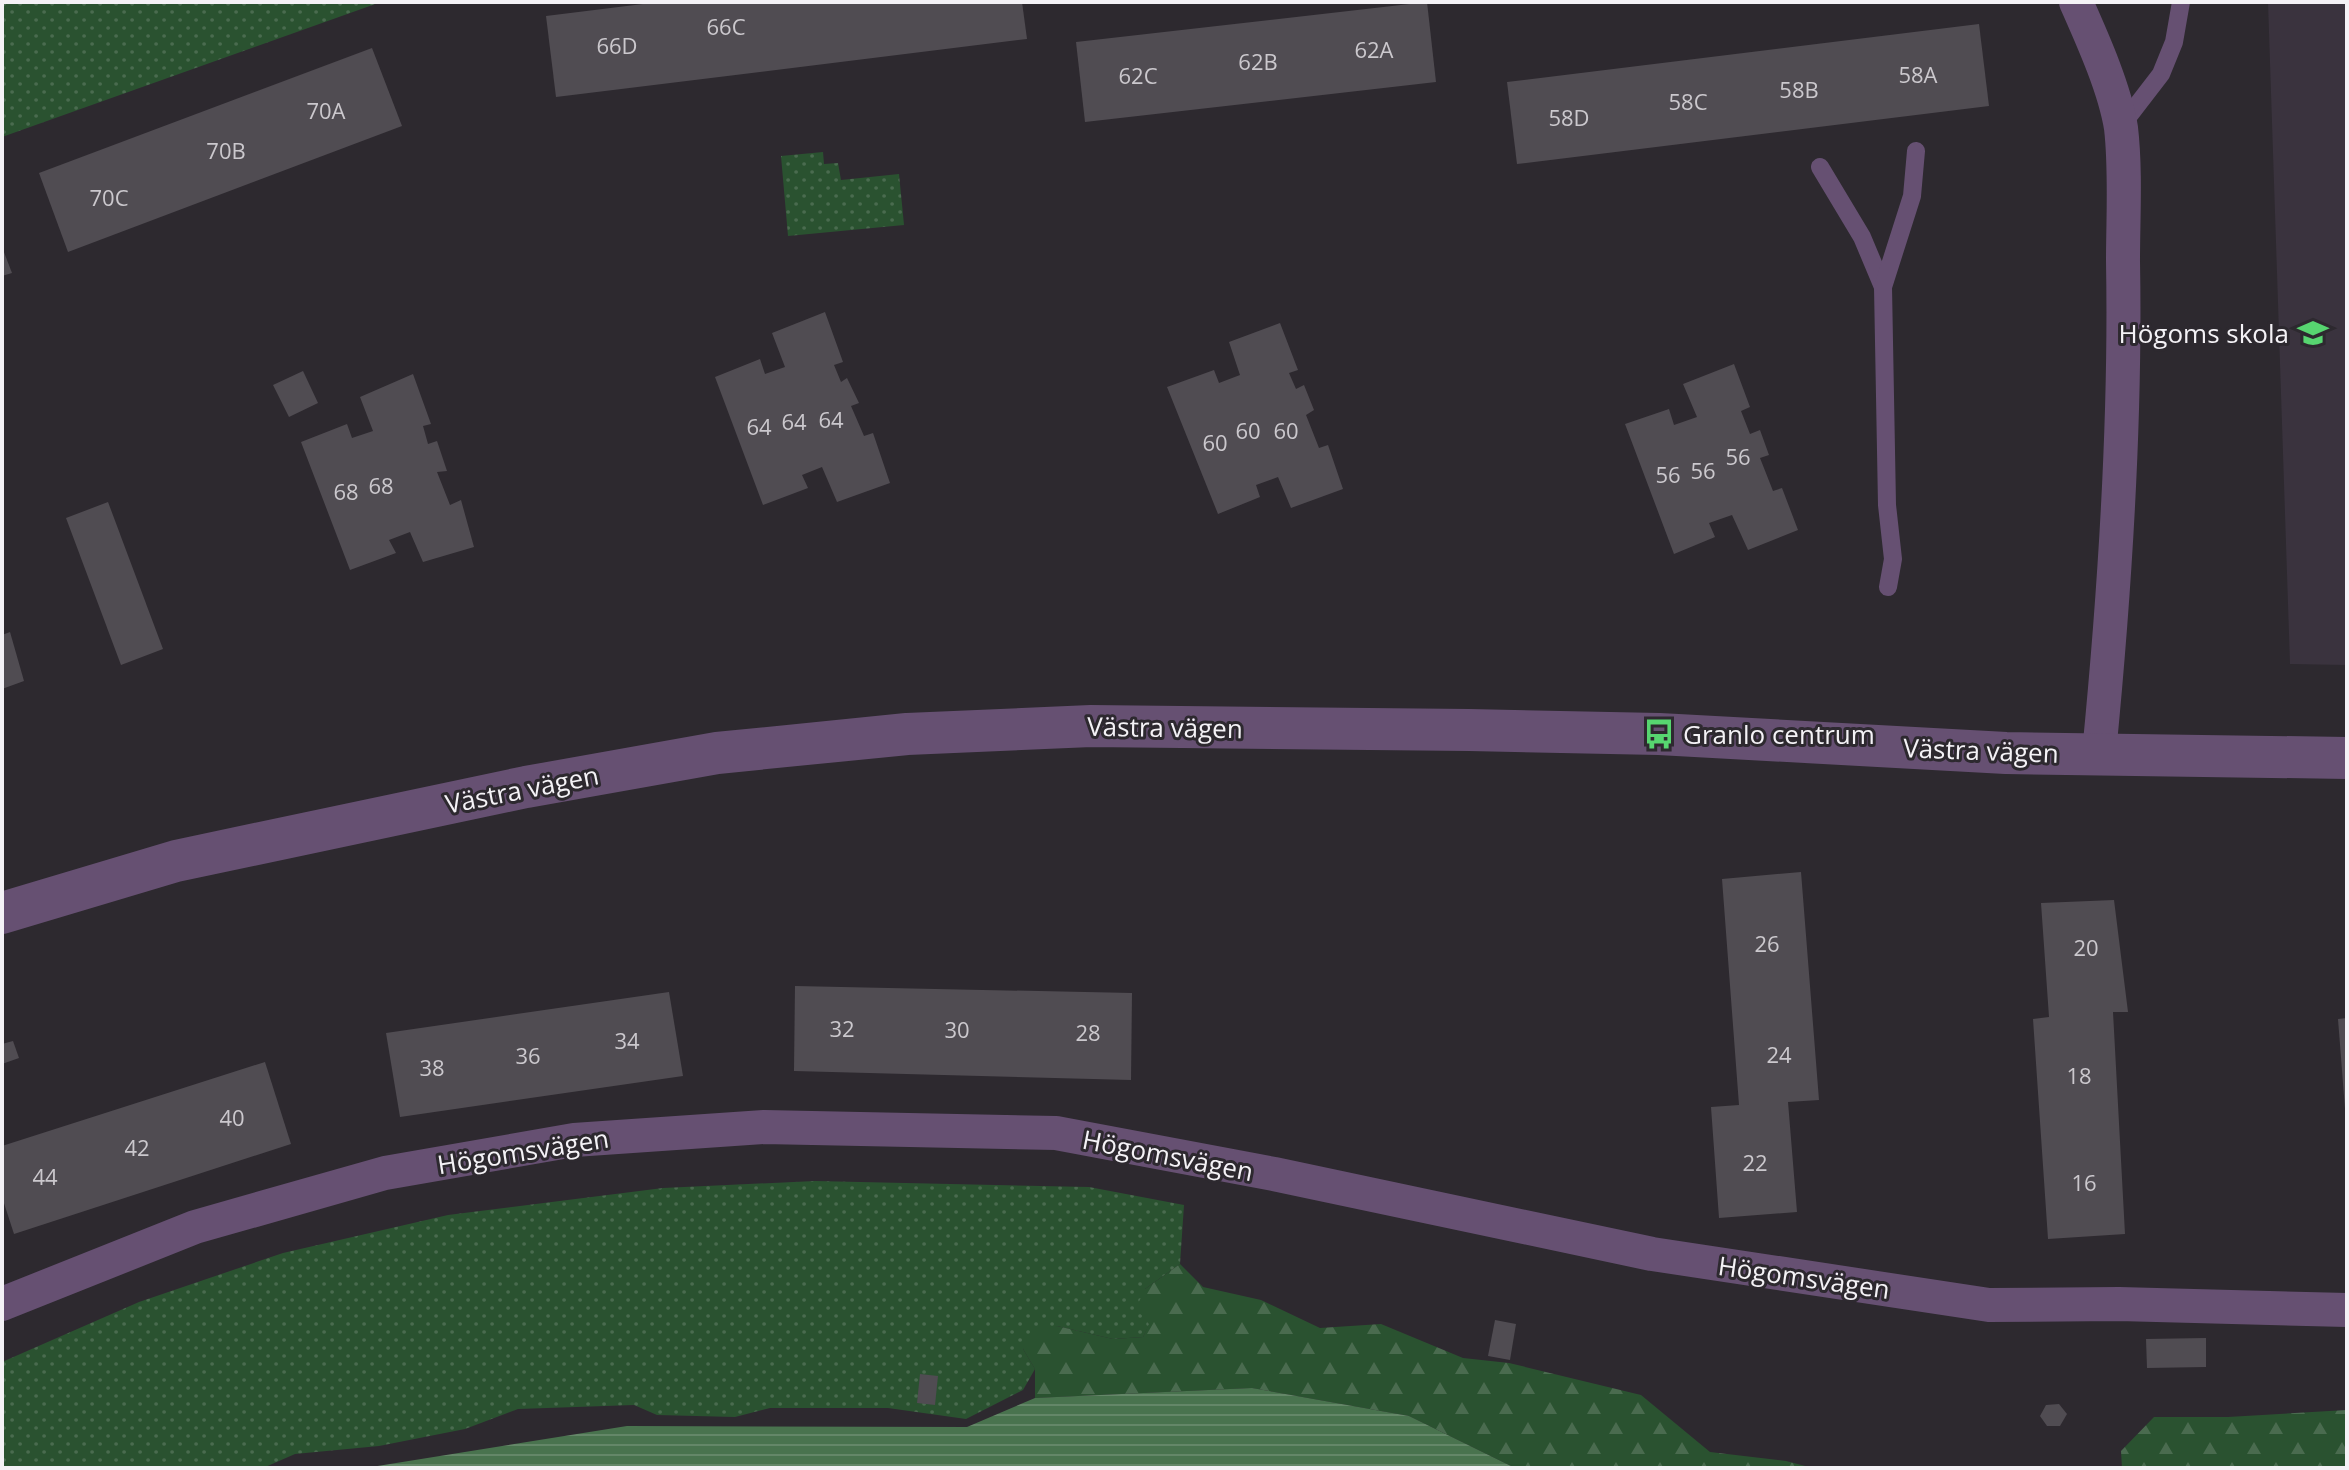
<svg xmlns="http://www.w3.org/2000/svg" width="2349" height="1470" font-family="'Open Sans',sans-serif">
<defs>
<pattern id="grass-dots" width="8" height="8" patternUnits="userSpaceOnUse" patternTransform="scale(2)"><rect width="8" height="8" fill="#2a5230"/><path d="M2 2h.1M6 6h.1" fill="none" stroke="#4a6b4f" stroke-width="1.8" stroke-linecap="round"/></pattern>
<pattern id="forest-firs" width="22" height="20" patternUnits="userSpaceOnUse" patternTransform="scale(2)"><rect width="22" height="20" fill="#2a5230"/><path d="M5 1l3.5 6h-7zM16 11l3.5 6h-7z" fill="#4a6b4f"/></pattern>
<pattern id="water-rules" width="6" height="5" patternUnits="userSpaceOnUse" patternTransform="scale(2)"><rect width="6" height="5" fill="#49734e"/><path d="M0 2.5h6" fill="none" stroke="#648768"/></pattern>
</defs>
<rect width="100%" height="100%" fill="#2d292f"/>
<!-- built -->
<path fill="#3a333e" d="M 2268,2 L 2347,2 L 2347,665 L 2290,664 Z"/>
<!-- grass -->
<g fill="url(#grass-dots)">
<path d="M 2,2 L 381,2 L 2,137 Z"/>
<path d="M 823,152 L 824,164 L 838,163 L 841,180 L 899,174 L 904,225 L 788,236 L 781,156 Z"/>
<path d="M 815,1181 L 1089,1187 L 1184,1205 L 1180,1264 L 1145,1289 L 1149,1325 L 1143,1337 L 1113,1339 L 1057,1326 L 1023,1349 L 1035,1369 L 1023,1390 L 966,1419 L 888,1408 L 770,1408 L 735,1417 L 657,1415 L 634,1405 L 518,1409 L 465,1429 L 379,1446 L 295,1454 L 263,1468 L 2,1468 L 2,1362 L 139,1302 L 283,1253 L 448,1215 L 663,1188 Z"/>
</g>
<!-- forest -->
<g fill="url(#forest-firs)">
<path d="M 1180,1264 L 1203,1287 L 1261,1300 L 1320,1328 L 1381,1324 L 1463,1358 L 1509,1363 L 1641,1395 L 1710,1452 L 1786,1461 L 1813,1468 L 1515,1468 L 1409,1416 L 1252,1388 L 1035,1398 L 1035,1369 L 1023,1349 L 1031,1331 L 1057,1326 L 1113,1339 L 1143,1337 L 1149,1324 L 1136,1308 L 1145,1289 Z"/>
<path d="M 2347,1410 L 2347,1468 L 2122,1468 L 2121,1451 L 2154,1417 L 2228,1417 Z"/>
</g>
<!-- water -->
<path fill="url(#water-rules)" d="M 1252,1388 L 1409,1416 L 1515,1468 L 365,1468 L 627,1426 L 967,1427 L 1035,1398 Z"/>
<!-- building -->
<g fill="#504c52">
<path d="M 659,2 L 1022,2 L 1027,39 L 556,97 L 546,16 Z"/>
<path d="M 1427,2 L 1436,82 L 1085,122 L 1076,42 Z"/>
<path d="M 1979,24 L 1989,106 L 1517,164 L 1507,82 Z"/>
<path d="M 372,48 L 402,126 L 68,252 L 39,173 Z"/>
<path d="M 2,247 L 12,273 L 2,276 Z"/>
<path d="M 825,312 L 843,362 L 834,365 L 841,382 L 847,378 L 859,403 L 851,406 L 864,436 L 873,433 L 890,483 L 837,502 L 822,467 L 802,475 L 808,488 L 763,505 L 715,377 L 760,359 L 765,374 L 785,367 L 772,333 Z"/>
<path d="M 1280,323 L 1298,370 L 1289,373 L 1296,389 L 1304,385 L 1314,410 L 1306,415 L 1319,448 L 1328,445 L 1343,489 L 1291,508 L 1278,477 L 1256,485 L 1260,497 L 1218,514 L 1167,387 L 1214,370 L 1219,383 L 1240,375 L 1229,342 Z"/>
<path d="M 1734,364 L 1750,407 L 1741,411 L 1750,434 L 1760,430 L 1769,455 L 1760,458 L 1773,491 L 1782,488 L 1798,530 L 1748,550 L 1732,515 L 1709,523 L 1715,537 L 1674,554 L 1625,424 L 1669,409 L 1674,425 L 1697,417 L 1683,384 Z"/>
<path d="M 303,371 L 318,403 L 289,417 L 273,385 Z"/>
<path d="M 413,374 L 431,424 L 423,426 L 428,444 L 437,441 L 447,471 L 437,472 L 450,505 L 461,500 L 474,547 L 423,562 L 410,532 L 389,540 L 396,553 L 350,570 L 301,442 L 347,424 L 352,438 L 373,431 L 360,397 Z"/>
<path d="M 108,502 L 163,649 L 121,665 L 66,518 Z"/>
<path d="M 10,632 L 24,681 L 2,689 L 2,635 Z"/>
<path d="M 1801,872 L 1819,1100 L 1788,1102 L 1797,1212 L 1719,1218 L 1711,1107 L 1739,1105 L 1722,879 Z"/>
<path d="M 2114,900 L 2128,1012 L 2113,1012 L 2125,1234 L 2048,1239 L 2033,1019 L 2049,1017 L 2041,903 Z"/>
<path d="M 795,986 L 1132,993 L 1131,1080 L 794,1071 Z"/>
<path d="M 669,992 L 683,1076 L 400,1117 L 386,1033 Z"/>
<path d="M 2347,1018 L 2347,1109 L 2345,1109 L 2338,1019 Z"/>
<path d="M 13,1041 L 19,1058 L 2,1064 L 2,1044 Z"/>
<path d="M 265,1062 L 291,1144 L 14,1234 L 2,1197 L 2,1146 Z"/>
<path d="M 1495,1320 L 1516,1324 L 1510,1360 L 1488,1356 Z"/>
<path d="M 2206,1338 L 2206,1367 L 2147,1368 L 2146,1339 Z"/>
<path d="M 920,1374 L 938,1376 L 935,1405 L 917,1403 Z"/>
<path d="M 2059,1404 L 2067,1414 L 2060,1426 L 2047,1426 L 2040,1416 L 2046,1405 Z"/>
</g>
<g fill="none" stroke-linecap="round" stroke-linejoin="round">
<!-- service -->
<g stroke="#665072" stroke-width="18">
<path d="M 2121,126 L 2161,74 L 2174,42 L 2181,2"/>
<path d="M 1820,167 L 1862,237 L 1883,287"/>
<path d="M 1888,587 L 1893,559 L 1887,505 L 1883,287 L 1912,196 L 1916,151"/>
</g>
<!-- minor -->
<g stroke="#665072" stroke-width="34">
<path d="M 2076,2 C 2092,38 2115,89 2121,128 C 2126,171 2123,218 2123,261 C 2126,425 2115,590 2099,753"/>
<path d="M 2,1304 L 195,1227 L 385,1173 L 574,1140 L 764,1127 L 1056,1133 L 1274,1174 L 1652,1254 L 1989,1305 L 2119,1304 L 2347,1310"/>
</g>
<!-- tertiary -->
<path stroke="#665072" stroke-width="42" d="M 2,913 L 176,861 L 526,787 L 717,753 L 907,734 L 1091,726 L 1469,730 L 1659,734 L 2006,753 L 2347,758"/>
</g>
<!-- icons -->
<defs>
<g id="school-bare" transform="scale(2.4)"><path d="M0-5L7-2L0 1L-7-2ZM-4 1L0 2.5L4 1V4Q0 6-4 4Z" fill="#57d570" stroke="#2d292f" stroke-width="2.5" paint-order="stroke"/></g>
<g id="bus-bare" transform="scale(2.4)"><path d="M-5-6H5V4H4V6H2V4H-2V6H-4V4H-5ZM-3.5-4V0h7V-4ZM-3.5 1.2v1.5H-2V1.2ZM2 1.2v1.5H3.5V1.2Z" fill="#57d570" stroke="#2d292f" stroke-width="2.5" paint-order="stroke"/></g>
</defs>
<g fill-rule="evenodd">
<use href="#school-bare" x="2313" y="333"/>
<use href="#bus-bare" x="1659" y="734"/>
</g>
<g text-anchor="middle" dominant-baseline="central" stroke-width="6" stroke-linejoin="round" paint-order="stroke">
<!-- number labels -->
<g font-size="22" fill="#cbc8cd">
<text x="726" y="26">66C</text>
<text x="617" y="45">66D</text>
<text x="1374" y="49">62A</text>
<text x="1258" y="61">62B</text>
<text x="1918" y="74">58A</text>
<text x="1138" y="75">62C</text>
<text x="1799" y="89">58B</text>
<text x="1688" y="101">58C</text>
<text x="326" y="110">70A</text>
<text x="1569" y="117">58D</text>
<text x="226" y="150">70B</text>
<text x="109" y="197">70C</text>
<text x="831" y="419">64</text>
<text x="794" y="421">64</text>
<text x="759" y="426">64</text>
<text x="1248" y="430">60</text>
<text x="1286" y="430">60</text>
<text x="1215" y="442">60</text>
<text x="1738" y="456">56</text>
<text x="1703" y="470">56</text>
<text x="1668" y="474">56</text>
<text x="381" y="485">68</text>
<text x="346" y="491">68</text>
<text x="1767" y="943">26</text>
<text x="2086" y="947">20</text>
<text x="842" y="1028">32</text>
<text x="957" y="1029">30</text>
<text x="1088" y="1032">28</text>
<text x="627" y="1040">34</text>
<text x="1779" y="1054">24</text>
<text x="528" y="1055">36</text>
<text x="432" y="1067">38</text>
<text x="2079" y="1075">18</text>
<text x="232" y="1117">40</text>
<text x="137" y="1147">42</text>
<text x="1755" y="1162">22</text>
<text x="45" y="1176">44</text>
<text x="2084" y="1182">16</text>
</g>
<!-- poi labels -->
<g font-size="26" fill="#f4f2f6" stroke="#2d292f" text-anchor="end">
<text x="2289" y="333">Högoms skola</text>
<text x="1683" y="734" text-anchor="start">Granlo centrum</text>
</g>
<!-- street labels -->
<g font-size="26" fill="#f4f2f6" stroke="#2d292f">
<text transform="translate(1165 727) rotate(1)">Västra vägen</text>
<text transform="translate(1981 750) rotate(2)">Västra vägen</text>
<text transform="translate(522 789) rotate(-11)">Västra vägen</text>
<text transform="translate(523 1151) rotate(-9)">Högomsvägen</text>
<text transform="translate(1168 1155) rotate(11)">Högomsvägen</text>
<text transform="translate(1804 1277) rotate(8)">Högomsvägen</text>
</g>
</g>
<!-- border -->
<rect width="2349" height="1470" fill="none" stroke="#f4f2f6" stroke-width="8"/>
</svg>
